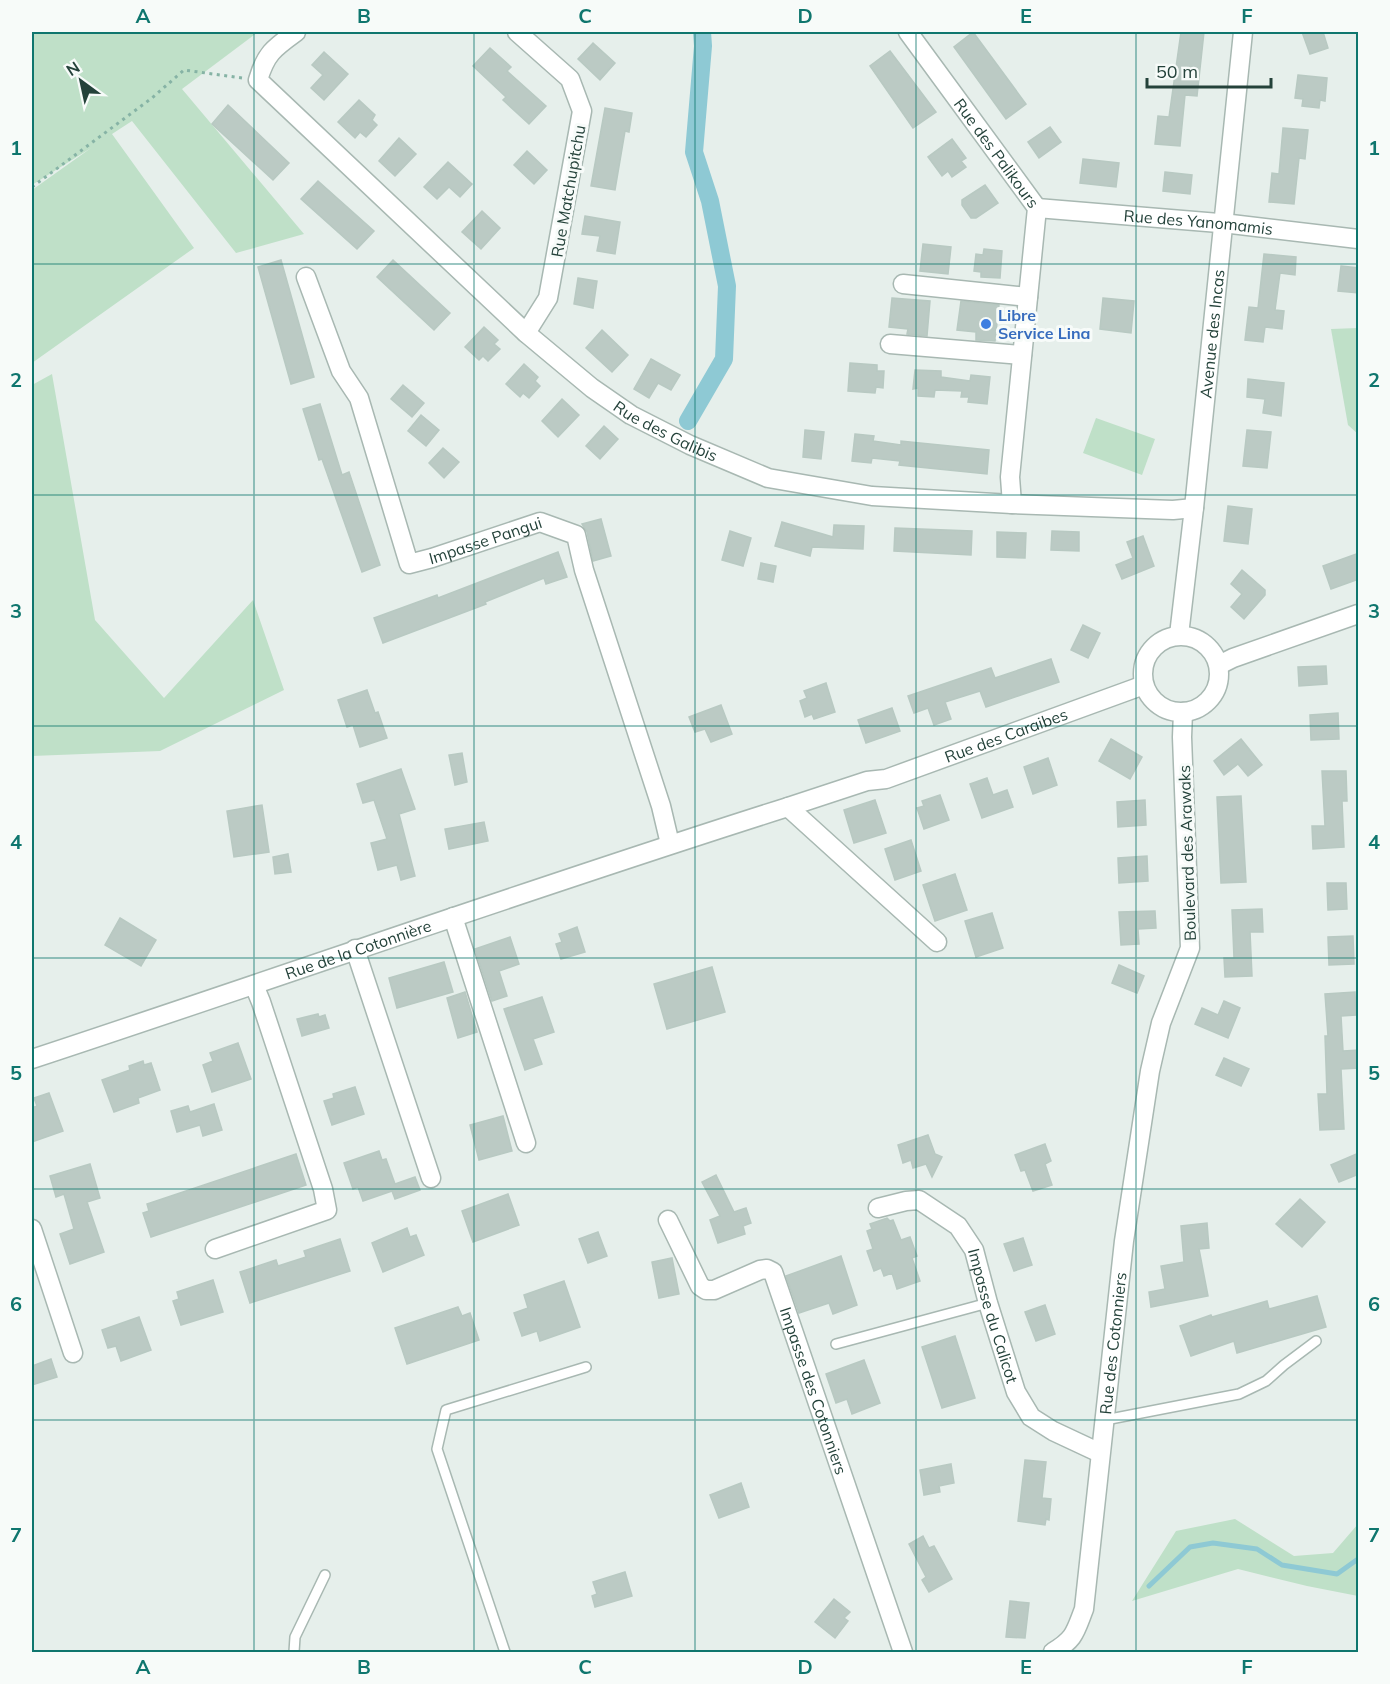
<svg xmlns="http://www.w3.org/2000/svg" width="1390" height="1684" font-family="Mulish,sans-serif">
<rect width="100%" height="100%" fill="#e6efeb"/>
<!-- green -->
<g fill="#bfe0c8">
<path d="M 32,32 L 258,32 L 182,89 L 304,234 L 236,253 L 132,121 L 112,134 L 194,248 L 32,363 L 32,190 L 91,148 L 32,185 Z"/>
<path d="M 1358,328 L 1358,434 L 1348,425 L 1331,329 Z"/>
<path d="M 52,374 L 95,620 L 164,698 L 253,600 L 284,690 L 160,751 L 32,756 L 32,385 Z"/>
<path d="M 1096,418 L 1155,439 L 1142,475 L 1083,453 Z"/>
<path d="M 1235,1519 L 1294,1556 L 1333,1553 L 1358,1524 L 1358,1596 L 1307,1586 L 1238,1569 L 1132,1601 L 1176,1531 Z"/>
</g>
<g fill="none" stroke-linecap="round" stroke-linejoin="round">
<!-- stream -->
<path stroke="#8ec9d4" stroke-width="5" d="M 1149,1586 L 1190,1547 L 1213,1543 L 1257,1549 L 1282,1565 L 1337,1574 L 1358,1559"/>
<!-- canal -->
<path stroke="#8ec9d4" stroke-width="18" d="M 688,421 L 724,359 L 727,286 L 710,201 L 694,152 L 703,46 L 702,32"/>
</g>
<!-- building -->
<g fill="#bbcac4" stroke="#b8c9c2" stroke-width="1.5">
<path d="M 973,32 L 1026,104 L 1006,119 L 954,47 Z"/>
<path d="M 1181,32 L 1204,32 L 1197,96 L 1185,95 L 1180,146 L 1155,144 L 1158,116 L 1169,117 Z"/>
<path d="M 1302,32 L 1323,32 L 1328,48 L 1310,54 Z"/>
<path d="M 593,43 L 615,63 L 600,80 L 578,59 Z"/>
<path d="M 490,48 L 511,67 L 507,71 L 546,106 L 529,124 L 503,100 L 506,97 L 473,66 Z"/>
<path d="M 890,51 L 936,112 L 913,128 L 870,66 Z"/>
<path d="M 324,52 L 348,74 L 324,100 L 311,88 L 323,75 L 312,65 Z"/>
<path d="M 1298,75 L 1327,78 L 1325,101 L 1320,100 L 1319,108 L 1302,106 L 1303,99 L 1295,98 Z"/>
<path d="M 359,100 L 375,115 L 372,120 L 377,125 L 366,137 L 360,132 L 355,138 L 338,122 Z"/>
<path d="M 228,105 L 289,163 L 273,180 L 212,124 Z"/>
<path d="M 605,108 L 632,113 L 629,132 L 625,131 L 615,190 L 591,186 Z"/>
<path d="M 1050,127 L 1061,142 L 1039,158 L 1028,142 Z"/>
<path d="M 1283,128 L 1308,130 L 1305,159 L 1299,158 L 1294,204 L 1269,202 L 1272,173 L 1279,174 Z"/>
<path d="M 399,138 L 416,154 L 395,176 L 379,161 Z"/>
<path d="M 952,139 L 966,158 L 961,161 L 966,167 L 952,177 L 948,171 L 942,176 L 928,157 Z"/>
<path d="M 527,151 L 547,170 L 534,184 L 514,165 Z"/>
<path d="M 1083,159 L 1119,163 L 1116,187 L 1080,183 Z"/>
<path d="M 448,162 L 472,184 L 460,197 L 449,187 L 437,199 L 424,187 Z"/>
<path d="M 1165,172 L 1192,175 L 1190,194 L 1163,191 Z"/>
<path d="M 318,181 L 374,231 L 357,249 L 301,199 Z"/>
<path d="M 985,185 L 998,203 L 976,218 L 971,218 L 962,205 L 962,200 Z"/>
<path d="M 482,211 L 500,228 L 481,249 L 462,232 Z"/>
<path d="M 585,216 L 620,222 L 615,254 L 597,251 L 600,236 L 582,234 Z"/>
<path d="M 923,244 L 951,247 L 948,274 L 920,271 Z"/>
<path d="M 984,249 L 1002,251 L 1000,278 L 981,277 L 981,272 L 974,271 L 976,254 L 983,255 Z"/>
<path d="M 1264,254 L 1296,257 L 1295,275 L 1280,273 L 1275,310 L 1284,311 L 1282,329 L 1265,327 L 1263,342 L 1245,340 L 1249,307 L 1258,308 Z"/>
<path d="M 281,260 L 314,377 L 291,384 L 258,267 Z"/>
<path d="M 393,260 L 450,313 L 434,330 L 377,277 Z"/>
<path d="M 1341,266 L 1359,268 L 1359,293 L 1338,291 Z"/>
<path d="M 578,278 L 597,281 L 593,308 L 574,304 Z"/>
<path d="M 892,298 L 930,301 L 927,336 L 907,334 L 908,329 L 889,327 Z"/>
<path d="M 1103,298 L 1134,301 L 1131,333 L 1100,329 Z"/>
<path d="M 961,301 L 999,305 L 995,341 L 976,340 L 976,332 L 957,330 Z"/>
<path d="M 484,327 L 498,340 L 494,344 L 500,349 L 488,361 L 483,356 L 479,360 L 465,347 Z"/>
<path d="M 602,330 L 628,355 L 612,372 L 586,348 Z"/>
<path d="M 651,359 L 680,375 L 671,390 L 658,383 L 649,398 L 634,389 Z"/>
<path d="M 850,363 L 877,365 L 877,371 L 884,371 L 883,388 L 876,387 L 875,393 L 848,391 Z"/>
<path d="M 524,364 L 538,377 L 535,381 L 540,386 L 529,398 L 523,393 L 520,397 L 506,384 Z"/>
<path d="M 915,370 L 941,371 L 941,377 L 970,381 L 971,375 L 990,377 L 987,404 L 968,402 L 969,397 L 961,397 L 962,391 L 935,390 L 934,397 L 918,396 L 918,388 L 913,389 Z"/>
<path d="M 1248,379 L 1284,383 L 1281,416 L 1263,413 L 1265,399 L 1247,397 Z"/>
<path d="M 403,385 L 424,403 L 412,417 L 391,399 Z"/>
<path d="M 562,399 L 579,415 L 558,437 L 542,421 Z"/>
<path d="M 320,404 L 342,475 L 349,472 L 380,565 L 362,572 L 322,459 L 319,460 L 303,409 Z"/>
<path d="M 421,415 L 439,430 L 426,446 L 408,431 Z"/>
<path d="M 604,426 L 618,439 L 600,459 L 586,446 Z"/>
<path d="M 805,430 L 824,432 L 821,459 L 803,457 Z"/>
<path d="M 1247,430 L 1271,432 L 1267,468 L 1243,466 Z"/>
<path d="M 855,434 L 874,436 L 873,441 L 901,445 L 901,441 L 989,450 L 987,474 L 899,465 L 900,461 L 872,458 L 871,463 L 852,461 Z"/>
<path d="M 443,448 L 459,462 L 444,478 L 429,463 Z"/>
<path d="M 1228,506 L 1252,509 L 1248,544 L 1224,541 Z"/>
<path d="M 601,519 L 611,556 L 593,561 L 587,532 L 582,524 Z"/>
<path d="M 782,522 L 833,537 L 834,525 L 864,526 L 863,549 L 812,547 L 810,556 L 775,546 Z"/>
<path d="M 895,528 L 972,531 L 971,555 L 894,551 Z"/>
<path d="M 730,531 L 751,538 L 743,566 L 722,560 Z"/>
<path d="M 1052,531 L 1079,532 L 1079,551 L 1051,550 Z"/>
<path d="M 997,532 L 1026,533 L 1025,558 L 997,557 Z"/>
<path d="M 1143,536 L 1154,566 L 1122,579 L 1116,565 L 1133,558 L 1127,542 Z"/>
<path d="M 558,552 L 567,577 L 546,584 L 544,578 L 485,602 L 486,604 L 383,643 L 374,618 L 437,595 L 438,598 Z"/>
<path d="M 1359,553 L 1359,579 L 1331,589 L 1323,566 Z"/>
<path d="M 761,563 L 776,566 L 773,582 L 758,579 Z"/>
<path d="M 1242,570 L 1265,590 L 1265,595 L 1244,619 L 1231,607 L 1242,594 L 1231,584 Z"/>
<path d="M 1083,625 L 1100,633 L 1088,658 L 1071,650 Z"/>
<path d="M 1051,659 L 1059,682 L 986,707 L 980,691 L 945,702 L 951,719 L 934,725 L 928,708 L 914,713 L 908,696 L 991,668 L 995,678 Z"/>
<path d="M 1326,666 L 1327,684 L 1299,686 L 1298,667 Z"/>
<path d="M 826,683 L 835,712 L 814,719 L 812,714 L 805,717 L 800,701 L 807,698 L 804,691 Z"/>
<path d="M 367,690 L 375,713 L 378,712 L 387,738 L 360,747 L 353,725 L 347,727 L 338,700 Z"/>
<path d="M 721,705 L 732,734 L 711,742 L 705,729 L 695,732 L 689,717 Z"/>
<path d="M 892,708 L 900,731 L 866,743 L 858,720 Z"/>
<path d="M 1338,713 L 1339,739 L 1311,740 L 1310,715 Z"/>
<path d="M 1111,739 L 1142,757 L 1130,779 L 1099,761 Z"/>
<path d="M 1241,739 L 1262,765 L 1248,776 L 1238,764 L 1224,775 L 1214,761 Z"/>
<path d="M 462,753 L 467,782 L 455,785 L 449,755 Z"/>
<path d="M 1048,758 L 1057,785 L 1033,794 L 1024,767 Z"/>
<path d="M 401,769 L 415,809 L 399,814 L 415,876 L 401,880 L 397,865 L 378,870 L 371,843 L 387,839 L 374,800 L 363,803 L 357,784 Z"/>
<path d="M 1322,771 L 1346,771 L 1347,801 L 1342,801 L 1344,847 L 1313,849 L 1312,826 L 1325,826 Z"/>
<path d="M 987,778 L 993,795 L 1007,790 L 1013,807 L 982,818 L 970,784 Z"/>
<path d="M 940,795 L 949,820 L 924,829 L 917,808 L 924,806 L 922,801 Z"/>
<path d="M 1241,796 L 1246,882 L 1221,883 L 1217,797 Z"/>
<path d="M 875,800 L 886,833 L 854,843 L 844,810 Z"/>
<path d="M 1145,800 L 1146,825 L 1118,827 L 1117,802 Z"/>
<path d="M 262,805 L 269,852 L 234,857 L 227,811 Z"/>
<path d="M 484,822 L 488,841 L 449,849 L 445,829 Z"/>
<path d="M 911,840 L 921,871 L 895,880 L 885,849 Z"/>
<path d="M 288,854 L 291,872 L 275,874 L 273,857 Z"/>
<path d="M 1147,856 L 1148,881 L 1119,883 L 1118,858 Z"/>
<path d="M 955,874 L 967,910 L 935,921 L 923,885 Z"/>
<path d="M 1327,883 L 1346,883 L 1347,909 L 1328,910 Z"/>
<path d="M 1262,909 L 1263,932 L 1250,932 L 1252,976 L 1225,977 L 1224,958 L 1234,958 L 1232,910 Z"/>
<path d="M 1155,911 L 1156,928 L 1138,929 L 1139,944 L 1121,945 L 1119,912 Z"/>
<path d="M 992,913 L 1003,948 L 976,957 L 965,921 Z"/>
<path d="M 120,918 L 156,940 L 141,966 L 105,945 Z"/>
<path d="M 577,927 L 585,952 L 561,959 L 556,944 L 562,942 L 559,934 Z"/>
<path d="M 1353,936 L 1354,964 L 1329,965 L 1328,937 Z"/>
<path d="M 510,937 L 519,964 L 499,971 L 507,996 L 492,1001 L 475,949 Z"/>
<path d="M 444,962 L 453,992 L 397,1008 L 389,978 Z"/>
<path d="M 1119,965 L 1144,976 L 1137,993 L 1112,983 Z"/>
<path d="M 712,967 L 725,1012 L 667,1029 L 654,984 Z"/>
<path d="M 465,992 L 477,1032 L 458,1038 L 447,998 Z"/>
<path d="M 1355,992 L 1356,1015 L 1341,1016 L 1343,1051 L 1359,1050 L 1359,1068 L 1341,1069 L 1344,1129 L 1320,1130 L 1318,1094 L 1327,1094 L 1325,1036 L 1328,1036 L 1325,994 Z"/>
<path d="M 542,997 L 554,1032 L 533,1039 L 542,1064 L 525,1070 L 504,1009 Z"/>
<path d="M 1224,1001 L 1240,1008 L 1228,1038 L 1195,1024 L 1202,1008 L 1218,1015 Z"/>
<path d="M 318,1014 L 319,1017 L 325,1015 L 329,1028 L 302,1036 L 297,1019 Z"/>
<path d="M 238,1043 L 251,1079 L 212,1092 L 203,1065 L 213,1061 L 210,1053 Z"/>
<path d="M 1224,1058 L 1249,1069 L 1241,1086 L 1216,1075 Z"/>
<path d="M 143,1061 L 144,1065 L 151,1063 L 160,1090 L 138,1098 L 139,1103 L 114,1112 L 102,1080 L 130,1070 L 129,1066 Z"/>
<path d="M 355,1087 L 364,1114 L 332,1125 L 324,1101 L 334,1098 L 333,1094 Z"/>
<path d="M 49,1093 L 63,1131 L 32,1142 L 32,1108 L 37,1106 L 34,1098 Z"/>
<path d="M 214,1104 L 222,1130 L 203,1136 L 200,1125 L 177,1132 L 171,1111 L 188,1106 L 190,1112 Z"/>
<path d="M 503,1116 L 512,1151 L 479,1160 L 470,1125 Z"/>
<path d="M 928,1135 L 935,1154 L 942,1157 L 932,1177 L 926,1164 L 913,1168 L 911,1160 L 903,1163 L 898,1145 Z"/>
<path d="M 1045,1144 L 1051,1161 L 1045,1164 L 1052,1185 L 1033,1191 L 1025,1170 L 1021,1171 L 1015,1155 Z"/>
<path d="M 379,1151 L 382,1160 L 386,1159 L 395,1184 L 415,1177 L 420,1190 L 395,1199 L 392,1191 L 363,1201 L 358,1187 L 353,1189 L 344,1163 Z"/>
<path d="M 1359,1153 L 1359,1174 L 1339,1182 L 1331,1165 Z"/>
<path d="M 296,1154 L 306,1185 L 151,1237 L 143,1213 L 149,1211 L 147,1204 Z"/>
<path d="M 90,1164 L 100,1198 L 87,1202 L 104,1252 L 70,1264 L 60,1234 L 74,1229 L 64,1194 L 56,1197 L 50,1176 Z"/>
<path d="M 716,1175 L 734,1212 L 746,1208 L 751,1223 L 743,1226 L 745,1234 L 718,1243 L 710,1220 L 720,1216 L 702,1182 Z"/>
<path d="M 508,1194 L 519,1225 L 473,1242 L 462,1211 Z"/>
<path d="M 1300,1199 L 1325,1222 L 1302,1247 L 1276,1224 Z"/>
<path d="M 887,1218 L 890,1221 L 893,1220 L 901,1240 L 910,1237 L 917,1256 L 912,1258 L 920,1281 L 897,1289 L 892,1273 L 884,1276 L 881,1268 L 874,1271 L 867,1251 L 873,1249 L 867,1231 L 872,1229 L 870,1224 Z"/>
<path d="M 1207,1223 L 1209,1248 L 1199,1249 L 1208,1296 L 1151,1307 L 1149,1292 L 1165,1289 L 1161,1266 L 1184,1262 L 1181,1226 Z"/>
<path d="M 407,1228 L 410,1237 L 416,1235 L 424,1255 L 383,1272 L 372,1243 Z"/>
<path d="M 598,1232 L 607,1256 L 588,1263 L 579,1239 Z"/>
<path d="M 1023,1238 L 1032,1265 L 1014,1271 L 1004,1244 Z"/>
<path d="M 340,1239 L 350,1271 L 250,1303 L 240,1272 L 276,1260 L 278,1266 L 306,1257 L 304,1251 Z"/>
<path d="M 841,1256 L 857,1305 L 833,1314 L 829,1303 L 799,1313 L 786,1276 Z"/>
<path d="M 672,1258 L 679,1294 L 659,1298 L 652,1262 Z"/>
<path d="M 213,1280 L 223,1312 L 181,1325 L 173,1301 L 179,1299 L 177,1292 Z"/>
<path d="M 564,1281 L 580,1327 L 540,1341 L 537,1331 L 522,1336 L 514,1313 L 528,1308 L 524,1295 Z"/>
<path d="M 1317,1296 L 1326,1327 L 1237,1353 L 1234,1341 L 1191,1356 L 1180,1326 L 1211,1315 L 1212,1317 L 1267,1301 L 1269,1309 Z"/>
<path d="M 1045,1305 L 1055,1334 L 1036,1341 L 1025,1312 Z"/>
<path d="M 458,1307 L 462,1316 L 470,1313 L 479,1340 L 407,1364 L 395,1328 Z"/>
<path d="M 139,1317 L 151,1350 L 121,1361 L 116,1346 L 108,1348 L 102,1330 Z"/>
<path d="M 955,1336 L 975,1398 L 942,1408 L 922,1347 Z"/>
<path d="M 51,1359 L 57,1377 L 32,1385 L 32,1366 Z"/>
<path d="M 864,1360 L 880,1403 L 852,1414 L 847,1399 L 836,1403 L 826,1374 Z"/>
<path d="M 1025,1460 L 1046,1462 L 1042,1498 L 1051,1499 L 1049,1520 L 1046,1519 L 1045,1525 L 1018,1521 Z"/>
<path d="M 951,1464 L 954,1483 L 939,1486 L 940,1492 L 924,1495 L 920,1470 Z"/>
<path d="M 741,1483 L 749,1507 L 719,1518 L 710,1495 Z"/>
<path d="M 923,1536 L 929,1548 L 934,1546 L 952,1579 L 929,1592 L 922,1580 L 926,1577 L 909,1544 Z"/>
<path d="M 625,1572 L 632,1596 L 595,1607 L 592,1596 L 597,1594 L 593,1582 Z"/>
<path d="M 834,1599 L 850,1612 L 844,1618 L 848,1621 L 835,1638 L 815,1622 Z"/>
<path d="M 1010,1601 L 1029,1603 L 1025,1638 L 1006,1637 Z"/>
</g>
<g fill="none" stroke-linecap="round" stroke-linejoin="round">
<!-- lane casing -->
<g stroke="#a8b8b2" stroke-width="12">
<g id="lane">
<path d="M 836,1344 L 988,1303"/>
<path d="M 1105,1420 L 1239,1394 L 1266,1381 L 1284,1365 L 1316,1341"/>
<path d="M 294,1652 L 295,1637 L 325,1575"/>
<path d="M 505,1652 L 437,1449 L 446,1410 L 586,1367"/>
</g>
</g>
<!-- street casing -->
<g stroke="#a8b8b2" stroke-width="21">
<g id="street">
<path id="s1" d="M 296,32 C 274,48 266,53 258,80 L 526,333 L 592,388 L 631,415 L 690,445 L 768,478 L 872,496 L 1012,504 L 1173,510 L 1194,508"/>
<path d="M 517,32 L 570,79 L 582,111 L 548,298 L 526,333"/>
<path id="s2" d="M 908,32 L 1037,208 L 1010,477 L 1012,504"/>
<path id="s3" d="M 1037,208 L 1231,224 L 1358,239"/>
<path id="s4" d="M 306,277 L 341,371 L 359,398 L 409,564 L 432,558 L 540,522 L 576,535 L 584,570 L 661,806 L 670,844"/>
<path d="M 903,284 L 1028,297"/>
<path d="M 890,344 L 1022,355"/>
<path id="s5" d="M 1179,635 L 1194,508 L 1243,32"/>
<circle cx="1181" cy="674" r="38"/>
<path d="M 1219,665 L 1233,658 L 1358,614"/>
<path id="s6" d="M 788,807 L 867,781 L 886,779 L 1144,685"/>
<path d="M 453,917 L 526,1143"/>
<path d="M 355,949 L 431,1178"/>
<path id="s7" d="M 32,1059 C 284,976 535,887 788,807 L 937,942"/>
<path id="s8" d="M 878,1208 L 906,1201 L 919,1200 L 958,1226 L 974,1250 L 988,1303 L 1016,1392 L 1031,1417 L 1053,1431 L 1100,1453"/>
<path id="s9" d="M 668,1220 L 700,1286 L 706,1290 L 714,1290 L 760,1270 L 767,1269 L 773,1272 L 903,1652"/>
<path d="M 32,1229 L 73,1353"/>
<path d="M 215,1249 L 327,1210 L 323,1189 L 261,1002 L 254,985"/>
<path id="s10" d="M 1053,1652 C 1075,1639 1075,1632 1084,1609 L 1124,1241 L 1150,1071 L 1161,1023 L 1190,948 L 1182,737 L 1183,712"/>
</g>
</g>
<!-- path -->
<path stroke="#86b3a5" stroke-width="3" stroke-dasharray="3 4.5" stroke-linecap="butt" d="M 32,187 L 152,98 L 184,70 L 242,78"/>
<!-- lane -->
<use href="#lane" stroke="#fff" stroke-width="9"/>
<!-- street -->
<use href="#street" stroke="#fff" stroke-width="18"/>
</g>
<!-- grid -->
<path fill="none" stroke="#0f766e" stroke-width="1.5" stroke-opacity="0.55" d="M 254,32 L 254,1652M 474,32 L 474,1652M 695,32 L 695,1652M 916,32 L 916,1652M 1136,32 L 1136,1652M 32,264 L 1358,264M 32,495 L 1358,495M 32,726 L 1358,726M 32,958 L 1358,958M 32,1189 L 1358,1189M 32,1420 L 1358,1420"/>
<!-- markers -->
<circle fill="#3f7fe0" stroke="#f7fbf9" stroke-width="2" cx="986" cy="324" r="6"/>
<g text-anchor="middle" dominant-baseline="central" stroke-width="6" stroke-linejoin="round" paint-order="stroke">
<!-- street labels -->
<g font-size="16" fill="#24423a" stroke="#f7fbf9">
<text stroke="none"><textPath href="#s2" startOffset="150">Rue des Palikours</textPath></text>
<text transform="translate(568 191) rotate(-80)">Rue Matchupitchu</text>
<text stroke="none"><textPath href="#s3" startOffset="162">Rue des Yanomamis</textPath></text>
<text stroke="none"><textPath href="#s5" startOffset="303">Avenue des Incas</textPath></text>
<text stroke="none"><textPath href="#s1" startOffset="603">Rue des Galibis</textPath></text>
<text stroke="none"><textPath href="#s4" startOffset="386">Impasse Pangui</textPath></text>
<text stroke="none"><textPath href="#s6" startOffset="230">Rue des Caraibes</textPath></text>
<text transform="translate(1187 853) rotate(-92)">Boulevard des Arawaks</text>
<text stroke="none"><textPath href="#s7" startOffset="344">Rue de la Cotonnière</textPath></text>
<text stroke="none"><textPath href="#s8" startOffset="186">Impasse du Calicot</textPath></text>
<text stroke="none"><textPath href="#s10" startOffset="322">Rue des Cotonniers</textPath></text>
<text stroke="none"><textPath href="#s9" startOffset="278">Impasse des Cotonniers</textPath></text>
</g>
<!-- shop labels -->
<g font-size="16" font-weight="bold" fill="#366cbe" stroke="#f7fbf9" text-anchor="start">
<text x="998" y="315">Libre<tspan x="998" dy="18">Service Lina</tspan></text>
</g>
</g>
<!-- border -->
<rect width="1390" height="1684" fill="none" stroke="#f7fbf9" stroke-width="66"/>
<!-- north arrow -->
<g transform="translate(81 81) rotate(327)" stroke="#f7fbf9" stroke-width="4.5" paint-order="stroke">
<path d="M0-4.5L10 22L0 15L-10 22Z" fill="#24423a"/>
<text y="-9" font-size="16" font-weight="bold" text-anchor="middle" fill="#24423a">N</text>
</g>
<!-- scale -->
<path d="M1147 78v9h124v-9" fill="none" stroke="#24423a" stroke-width="3"/>
<text x="1156" y="78" font-size="18" fill="#24423a" stroke="#f7fbf9" stroke-width="4.5" paint-order="stroke">50 m</text>
<rect x="33" y="33" width="1324" height="1618" fill="none" stroke="#0f766e" stroke-width="2"/>
<g font-size="20" text-anchor="middle" font-weight="bold" fill="#0f766e">
<text x="143" y="23">A</text>
<text x="364" y="23">B</text>
<text x="585" y="23">C</text>
<text x="805" y="23">D</text>
<text x="1026" y="23">E</text>
<text x="1247" y="23">F</text>
<text x="16" y="155">1</text>
<text x="1374" y="155">1</text>
<text x="16" y="387">2</text>
<text x="1374" y="387">2</text>
<text x="16" y="618">3</text>
<text x="1374" y="618">3</text>
<text x="16" y="849">4</text>
<text x="1374" y="849">4</text>
<text x="16" y="1080">5</text>
<text x="1374" y="1080">5</text>
<text x="16" y="1311">6</text>
<text x="1374" y="1311">6</text>
<text x="16" y="1542">7</text>
<text x="1374" y="1542">7</text>
<text x="143" y="1674">A</text>
<text x="364" y="1674">B</text>
<text x="585" y="1674">C</text>
<text x="805" y="1674">D</text>
<text x="1026" y="1674">E</text>
<text x="1247" y="1674">F</text>
</g>
</svg>
